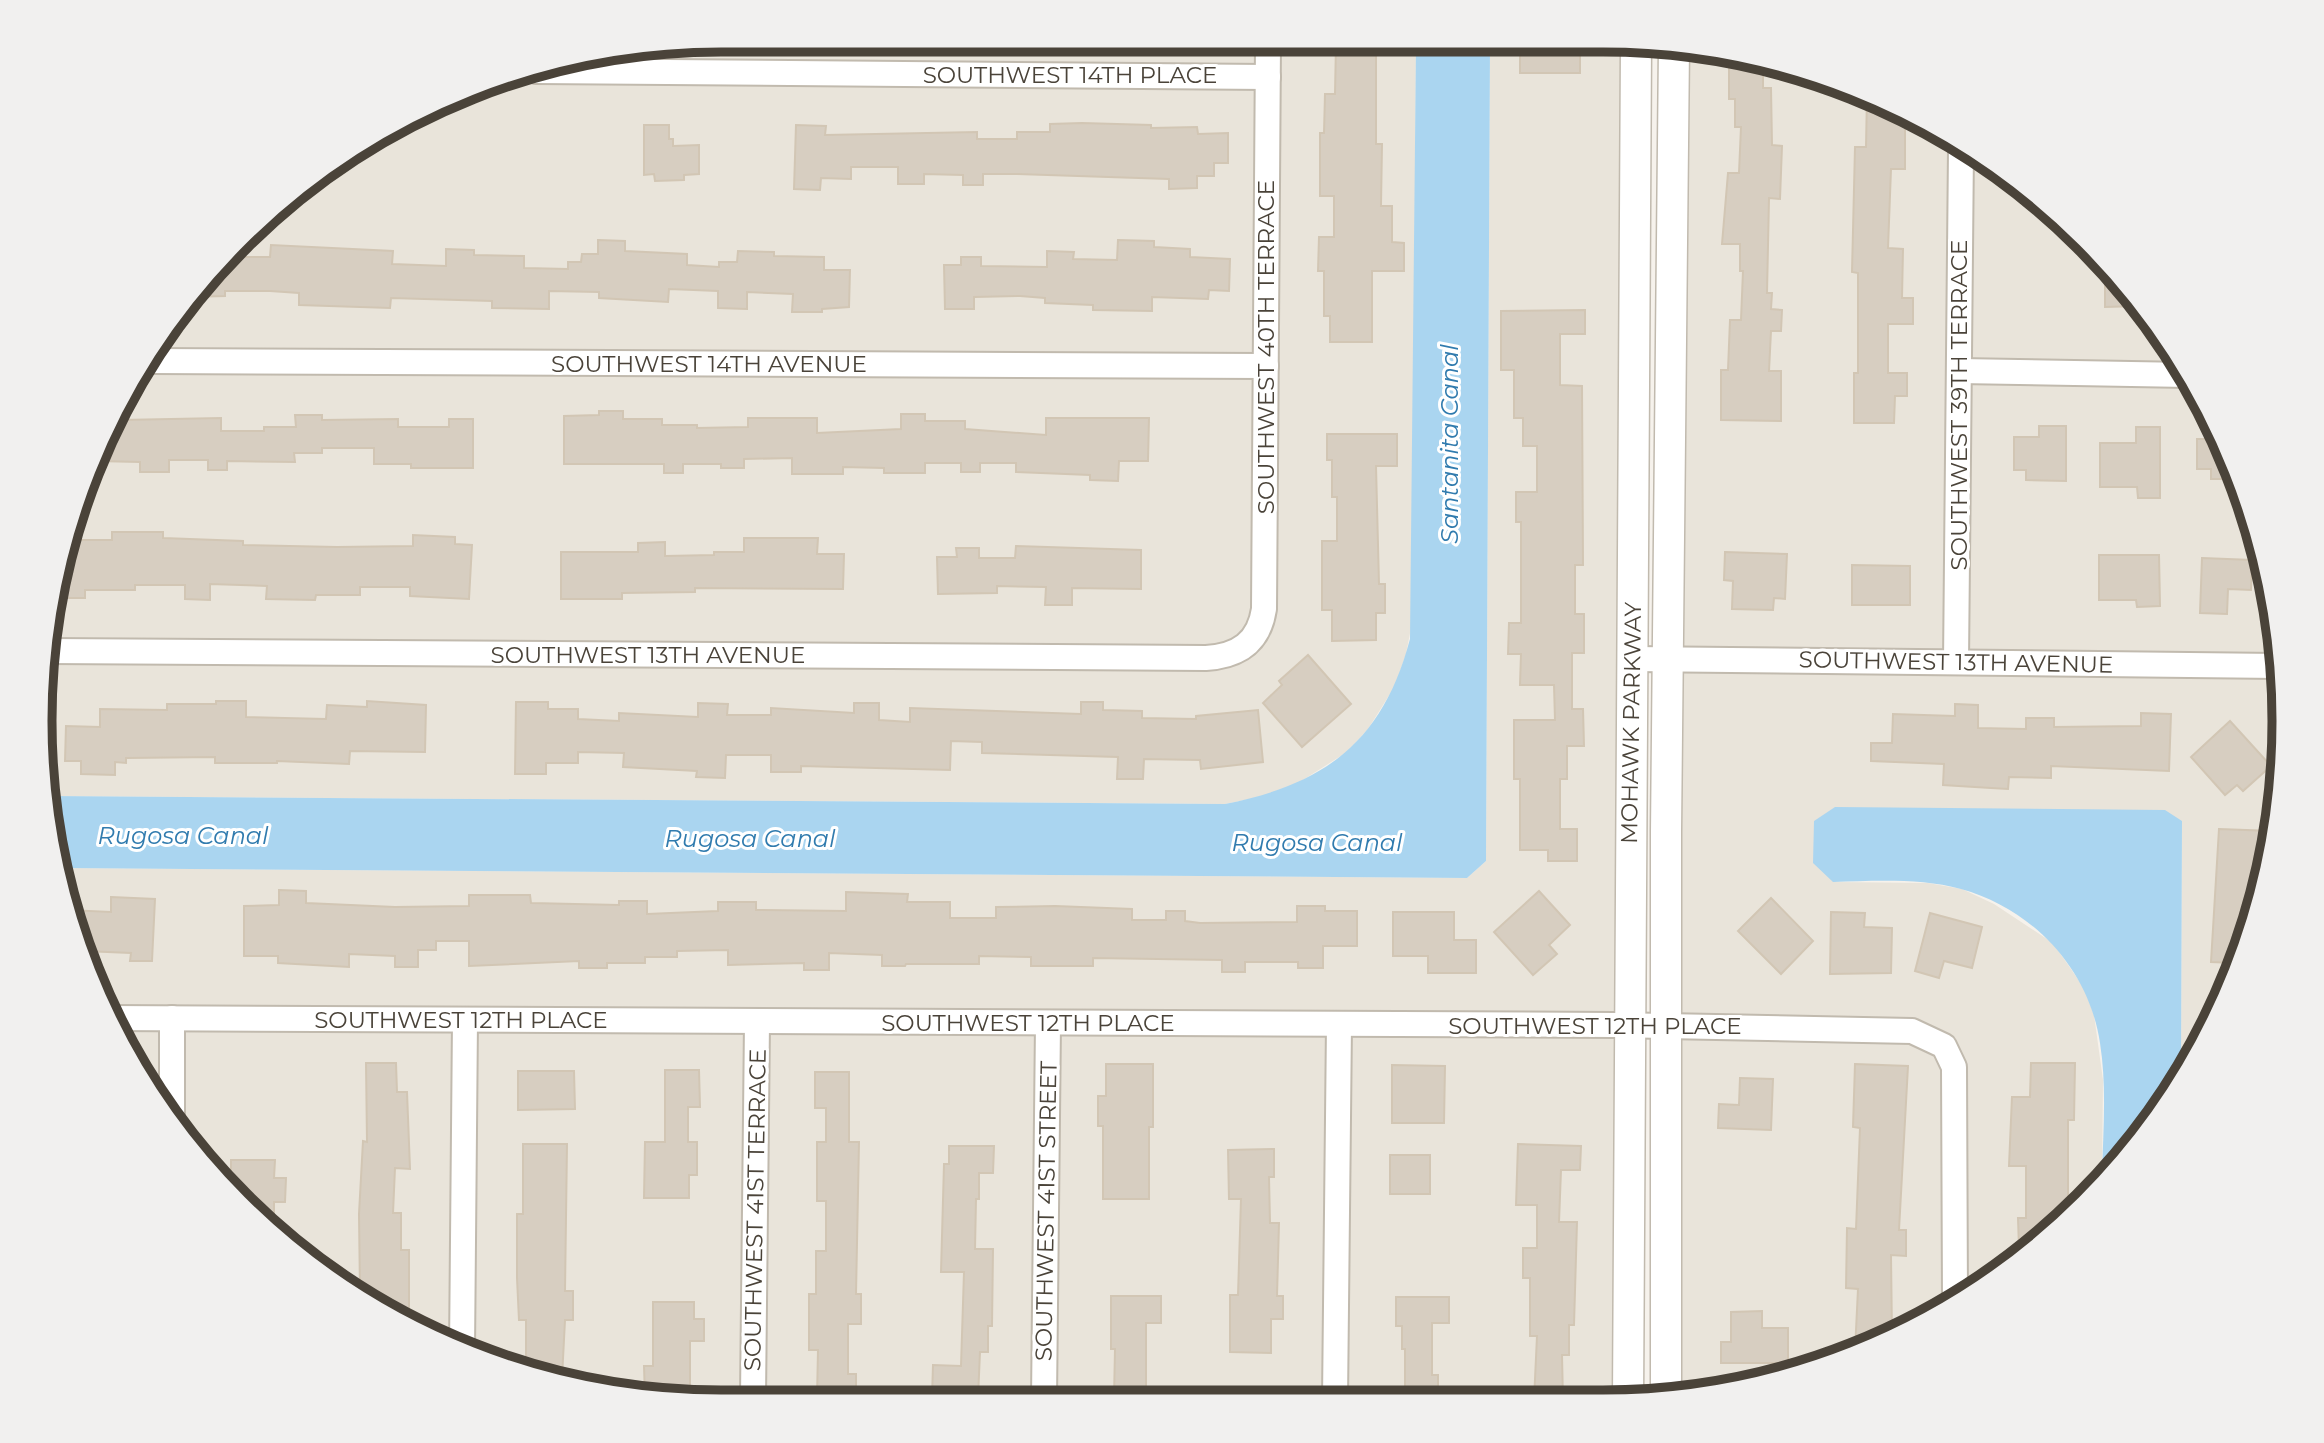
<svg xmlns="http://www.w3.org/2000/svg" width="2324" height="1443" font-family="Montserrat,sans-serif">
<rect width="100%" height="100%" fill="#f6f2ec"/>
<!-- residential -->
<g fill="#e9e4da">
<path d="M 722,40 L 1416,44 L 1412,623 L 1406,654 L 1395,686 L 1368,729 L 1347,752 L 1295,785 L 1265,796 L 1225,804 L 50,796 L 40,721 L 53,589 L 77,502 L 181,307 L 240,240 L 343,155 L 503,76 Z"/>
<path d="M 1490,45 L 1622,46 L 1618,1401 L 633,1397 L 461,1351 L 306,1262 L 155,1100 L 110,1022 L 64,898 L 60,868 L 1467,878 L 1486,861 Z"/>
<path d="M 1683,46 L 1864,92 L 2018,181 L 2115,273 L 2193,381 L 2248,503 L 2278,633 L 2282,766 L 2260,898 L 2213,1023 L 2181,1075 L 2182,821 L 1833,882 L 1928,883 L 1962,889 L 1994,904 L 2053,943 L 2084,988 L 2094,1015 L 2103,1080 L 2102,1177 L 2018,1262 L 1904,1332 L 1779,1379 L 1675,1397 Z"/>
</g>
<!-- water -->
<g fill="#aad5f0">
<path d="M 1416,44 L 1490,45 L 1486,861 L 1467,878 L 60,868 L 50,796 L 1225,804 C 1326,784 1383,741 1410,639 Z"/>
<path d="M 1835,807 L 2165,810 L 2182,821 L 2181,1075 L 2143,1137 L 2102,1177 C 2103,1133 2107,1087 2100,1043 C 2089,969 2033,909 1961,889 C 1920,878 1875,881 1833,882 L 1813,863 L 1814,821 Z"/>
</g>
<!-- building -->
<g fill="#d7cec1" stroke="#d2c6b4" stroke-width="2">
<path d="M 1336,44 L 1376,44 L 1376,144 L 1382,144 L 1381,206 L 1392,206 L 1392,242 L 1404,243 L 1404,271 L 1372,271 L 1372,342 L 1330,342 L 1330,316 L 1324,316 L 1324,271 L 1318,271 L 1319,237 L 1334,237 L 1334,196 L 1320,196 L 1320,133 L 1324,133 L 1325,94 L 1335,94 Z"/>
<path d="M 1527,45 L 1580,45 L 1580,73 L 1520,73 L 1520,47 Z"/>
<path d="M 1729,65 L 1763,65 L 1763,88 L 1771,88 L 1772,145 L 1782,146 L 1780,199 L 1769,198 L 1767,293 L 1772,293 L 1771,309 L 1782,310 L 1781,331 L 1771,331 L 1769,371 L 1781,371 L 1781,421 L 1721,420 L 1721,370 L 1728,370 L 1730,320 L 1741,320 L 1743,271 L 1740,271 L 1740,244 L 1722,244 L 1728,173 L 1739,173 L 1741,127 L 1735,127 L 1735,99 L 1729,99 Z"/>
<path d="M 1867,94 L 1905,116 L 1905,169 L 1891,169 L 1888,248 L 1903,249 L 1902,298 L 1913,298 L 1913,324 L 1888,324 L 1888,373 L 1907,373 L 1907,396 L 1895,396 L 1894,423 L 1854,423 L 1854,373 L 1858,373 L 1858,273 L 1852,272 L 1855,147 L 1866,147 Z"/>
<path d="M 1082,123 L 1151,125 L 1151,128 L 1197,127 L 1198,134 L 1228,133 L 1228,163 L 1214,163 L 1214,176 L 1197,176 L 1197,188 L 1169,189 L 1169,179 L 1017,174 L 983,174 L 983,185 L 963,185 L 963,175 L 924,174 L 924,184 L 898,184 L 898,167 L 851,167 L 851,179 L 821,178 L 820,190 L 794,189 L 796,125 L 826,126 L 825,135 L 977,132 L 977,139 L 1017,139 L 1017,132 L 1050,132 L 1050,124 Z"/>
<path d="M 644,125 L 669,125 L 669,139 L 673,139 L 673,146 L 699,145 L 699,174 L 684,175 L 684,180 L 655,181 L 654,174 L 644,175 Z"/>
<path d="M 598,240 L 625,241 L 625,251 L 687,254 L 687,265 L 719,267 L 719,262 L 737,262 L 738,251 L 774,252 L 774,256 L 824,257 L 824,270 L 850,270 L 849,307 L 822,309 L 822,312 L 792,312 L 793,294 L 747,292 L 747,309 L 718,308 L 718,291 L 669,289 L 668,302 L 599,298 L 599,292 L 549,291 L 549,309 L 492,308 L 492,301 L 391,298 L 390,308 L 299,305 L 299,293 L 270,291 L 225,291 L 225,296 L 190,297 L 225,257 L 270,257 L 271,245 L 393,251 L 392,264 L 446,266 L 446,249 L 474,250 L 474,255 L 524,256 L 524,268 L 568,269 L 568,262 L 581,262 L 582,254 L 598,254 Z"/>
<path d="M 1118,240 L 1154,241 L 1154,247 L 1190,249 L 1190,257 L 1230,259 L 1229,291 L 1209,290 L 1208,299 L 1152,297 L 1152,311 L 1093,310 L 1093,305 L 1045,303 L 1045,298 L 1020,296 L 974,297 L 974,309 L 945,309 L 944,265 L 961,265 L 961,257 L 981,257 L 981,266 L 1047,267 L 1047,251 L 1074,252 L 1073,259 L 1117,260 Z"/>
<path d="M 2105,278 L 2118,278 L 2139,306 L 2105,307 Z"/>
<path d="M 1585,310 L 1585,334 L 1560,334 L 1560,385 L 1582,386 L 1583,565 L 1575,565 L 1575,614 L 1584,614 L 1584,653 L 1572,653 L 1572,709 L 1583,709 L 1584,746 L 1567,746 L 1567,779 L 1560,779 L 1560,829 L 1577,829 L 1577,861 L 1548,861 L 1548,850 L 1520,850 L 1520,779 L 1514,779 L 1514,720 L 1555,720 L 1554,685 L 1520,685 L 1521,654 L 1508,654 L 1509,623 L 1521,623 L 1521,522 L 1516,522 L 1516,492 L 1537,492 L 1537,446 L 1523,446 L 1523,418 L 1514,418 L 1514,370 L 1501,370 L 1501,311 Z"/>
<path d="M 599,411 L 623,411 L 623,419 L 662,419 L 662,425 L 697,425 L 697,428 L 748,427 L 748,418 L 817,418 L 817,433 L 901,429 L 901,414 L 925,414 L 925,421 L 965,421 L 965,429 L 1046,435 L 1046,418 L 1149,418 L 1148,461 L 1119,461 L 1118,481 L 1090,480 L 1090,475 L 1016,472 L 1016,463 L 980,463 L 980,472 L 961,472 L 961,463 L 925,463 L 925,473 L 884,473 L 884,468 L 843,467 L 843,474 L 792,474 L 792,458 L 744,459 L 744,468 L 721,468 L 721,464 L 683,464 L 683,473 L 664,473 L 664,464 L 564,464 L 564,416 L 599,415 Z"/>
<path d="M 295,415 L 322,415 L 322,420 L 398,419 L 398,427 L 449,427 L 449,419 L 473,419 L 473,468 L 411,468 L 411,464 L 374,464 L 374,448 L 322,448 L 322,453 L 294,453 L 295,462 L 227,461 L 227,470 L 208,470 L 208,460 L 169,460 L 169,472 L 140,472 L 140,462 L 98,461 L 121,420 L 221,418 L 221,431 L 264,431 L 264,427 L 296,427 Z"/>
<path d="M 2039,426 L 2066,426 L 2066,481 L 2026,480 L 2026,470 L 2014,470 L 2014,437 L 2039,437 Z"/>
<path d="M 2136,427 L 2160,427 L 2160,498 L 2138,498 L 2137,487 L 2100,487 L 2100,443 L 2136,443 Z"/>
<path d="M 1327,434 L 1397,434 L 1397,466 L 1376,466 L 1379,584 L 1385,584 L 1385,613 L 1376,613 L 1376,640 L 1332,641 L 1332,610 L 1322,610 L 1322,541 L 1337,541 L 1337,497 L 1332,497 L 1332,460 L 1327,460 Z"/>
<path d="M 2197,439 L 2219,439 L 2237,479 L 2211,479 L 2211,469 L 2197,469 Z"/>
<path d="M 112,532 L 163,532 L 163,538 L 243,541 L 243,545 L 337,547 L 413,546 L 413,535 L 455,537 L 455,544 L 472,545 L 469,599 L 410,596 L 410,587 L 360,587 L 360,595 L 316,595 L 315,600 L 266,599 L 267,586 L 210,584 L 210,600 L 185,599 L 185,585 L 135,585 L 135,590 L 85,590 L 85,598 L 52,598 L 66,540 L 112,540 Z"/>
<path d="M 744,538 L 818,538 L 817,554 L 844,554 L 843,589 L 695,588 L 695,592 L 622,593 L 622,599 L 561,599 L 561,552 L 638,552 L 638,543 L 665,542 L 665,556 L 714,555 L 714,552 L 744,552 Z"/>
<path d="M 1016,546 L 1141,550 L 1141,589 L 1072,588 L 1072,605 L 1045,605 L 1046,587 L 997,586 L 997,593 L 938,594 L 937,557 L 957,557 L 956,548 L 979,548 L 979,558 L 1015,558 Z"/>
<path d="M 1725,552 L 1787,554 L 1785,599 L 1774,598 L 1773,610 L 1732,609 L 1733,581 L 1724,580 Z"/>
<path d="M 2099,555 L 2159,555 L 2160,606 L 2137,607 L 2136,600 L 2099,600 Z"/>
<path d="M 2202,558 L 2252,560 L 2251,590 L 2228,589 L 2227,614 L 2200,613 Z"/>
<path d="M 1852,565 L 1910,566 L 1910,605 L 1852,605 Z"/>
<path d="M 1308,655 L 1351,704 L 1302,747 L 1263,703 L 1282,685 L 1279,681 Z"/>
<path d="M 216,701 L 246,701 L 246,717 L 326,719 L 327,705 L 367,707 L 367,701 L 426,705 L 425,752 L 350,751 L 349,764 L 277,761 L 277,763 L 215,763 L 215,757 L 126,758 L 126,763 L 115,762 L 115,775 L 81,774 L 81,761 L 65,761 L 66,726 L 100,727 L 100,709 L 167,710 L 167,704 L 216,704 Z"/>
<path d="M 516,702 L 548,702 L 548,709 L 578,709 L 578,719 L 619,721 L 619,713 L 698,717 L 698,703 L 728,704 L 727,715 L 771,715 L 771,708 L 854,713 L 854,703 L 879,703 L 879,720 L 910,722 L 910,708 L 1081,714 L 1081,702 L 1103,702 L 1103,710 L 1142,711 L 1142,718 L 1196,719 L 1196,716 L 1258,710 L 1263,762 L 1201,769 L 1200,760 L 1144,759 L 1143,779 L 1117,779 L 1118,757 L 982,753 L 982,742 L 951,741 L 950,770 L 801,766 L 801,772 L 771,772 L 771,755 L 726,755 L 725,778 L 696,777 L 697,771 L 623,767 L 624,753 L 578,752 L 578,763 L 546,763 L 546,774 L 515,774 Z"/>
<path d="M 1955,704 L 1978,705 L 1978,728 L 2026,729 L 2026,718 L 2054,718 L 2054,727 L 2141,726 L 2141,713 L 2171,714 L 2169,771 L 2051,766 L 2051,778 L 2009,777 L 2008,789 L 1991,788 L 1943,785 L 1944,764 L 1871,761 L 1871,743 L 1892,743 L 1893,714 L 1955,716 Z"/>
<path d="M 2230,721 L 2271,766 L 2243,791 L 2237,785 L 2225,795 L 2191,757 Z"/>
<path d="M 2219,829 L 2272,831 L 2267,857 L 2259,857 L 2252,919 L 2236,963 L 2211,962 Z"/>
<path d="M 279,890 L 306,891 L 306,903 L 395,907 L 469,906 L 469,895 L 530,895 L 531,903 L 619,905 L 619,901 L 647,901 L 647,914 L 718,911 L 718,902 L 756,902 L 756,910 L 846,911 L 846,892 L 908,894 L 907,902 L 950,902 L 950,918 L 996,918 L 996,907 L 1055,906 L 1132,909 L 1132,920 L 1166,920 L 1166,911 L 1185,911 L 1185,921 L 1200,923 L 1297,922 L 1297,906 L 1325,906 L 1325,911 L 1357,911 L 1357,946 L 1323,946 L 1323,968 L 1298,968 L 1298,962 L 1245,962 L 1245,972 L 1222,972 L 1222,960 L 1093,958 L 1093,966 L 1031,966 L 1031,957 L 979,956 L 979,964 L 906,964 L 905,966 L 882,966 L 882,955 L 829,953 L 829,970 L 804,970 L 804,963 L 728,965 L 728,950 L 677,951 L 677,957 L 645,957 L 645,963 L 607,963 L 607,968 L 579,968 L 579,961 L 469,966 L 469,941 L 436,941 L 436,950 L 418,950 L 418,967 L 395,967 L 395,956 L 349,954 L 349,967 L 278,963 L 278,956 L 244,956 L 244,906 L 279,905 Z"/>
<path d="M 1539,891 L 1570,925 L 1549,945 L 1557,954 L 1533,975 L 1494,932 Z"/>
<path d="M 111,897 L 155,899 L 152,961 L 130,961 L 131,953 L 84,951 L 68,910 L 111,912 Z"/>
<path d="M 1771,898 L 1813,941 L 1781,974 L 1738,931 Z"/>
<path d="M 1393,912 L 1454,912 L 1454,940 L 1476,940 L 1476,973 L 1428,973 L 1428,956 L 1393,956 Z"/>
<path d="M 1831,912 L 1865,913 L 1864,927 L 1892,928 L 1891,973 L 1830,974 Z"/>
<path d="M 1930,913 L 1982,927 L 1972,968 L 1944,961 L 1939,978 L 1915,971 Z"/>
<path d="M 366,1063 L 396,1063 L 397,1092 L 407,1092 L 410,1169 L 395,1168 L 393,1213 L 401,1213 L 401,1250 L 409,1250 L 409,1321 L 360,1293 L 359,1214 L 363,1141 L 367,1142 Z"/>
<path d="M 2031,1063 L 2075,1063 L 2074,1120 L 2068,1120 L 2068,1212 L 2031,1248 L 2019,1248 L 2018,1218 L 2026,1218 L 2026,1166 L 2009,1166 L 2012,1097 L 2030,1097 Z"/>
<path d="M 1106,1064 L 1153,1064 L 1153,1127 L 1149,1127 L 1149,1199 L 1103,1199 L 1103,1126 L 1098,1126 L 1098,1096 L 1106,1096 Z"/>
<path d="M 1855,1064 L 1908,1066 L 1899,1230 L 1906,1230 L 1906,1256 L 1891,1255 L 1892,1337 L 1855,1351 L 1858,1289 L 1846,1288 L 1847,1228 L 1856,1229 L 1860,1128 L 1853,1127 Z"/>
<path d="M 1392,1065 L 1445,1066 L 1444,1123 L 1392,1123 Z"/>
<path d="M 665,1070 L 699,1070 L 700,1107 L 688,1107 L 688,1142 L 697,1142 L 697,1175 L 689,1175 L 689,1198 L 644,1198 L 645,1142 L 665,1142 Z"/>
<path d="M 518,1071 L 574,1071 L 575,1109 L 518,1110 Z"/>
<path d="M 815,1072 L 849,1072 L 849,1142 L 859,1142 L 856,1294 L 861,1294 L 861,1324 L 848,1324 L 848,1374 L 856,1374 L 856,1398 L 817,1398 L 818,1350 L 809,1350 L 809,1294 L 816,1294 L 816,1251 L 826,1251 L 826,1201 L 817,1201 L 817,1142 L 826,1142 L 826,1108 L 815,1108 Z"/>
<path d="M 1740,1078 L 1773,1079 L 1771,1130 L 1718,1128 L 1719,1104 L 1739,1105 Z"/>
<path d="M 523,1144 L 567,1144 L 565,1291 L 573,1291 L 573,1320 L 565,1320 L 562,1378 L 526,1368 L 526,1320 L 519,1320 L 517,1278 L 517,1214 L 523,1214 Z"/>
<path d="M 1518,1144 L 1581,1146 L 1580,1170 L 1561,1170 L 1559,1222 L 1577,1222 L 1574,1325 L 1569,1325 L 1569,1355 L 1562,1355 L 1563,1401 L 1534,1401 L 1537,1336 L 1530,1336 L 1530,1278 L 1523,1278 L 1523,1248 L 1537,1248 L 1537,1205 L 1516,1205 Z"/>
<path d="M 949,1146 L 994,1146 L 993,1173 L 979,1173 L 979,1199 L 976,1199 L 975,1249 L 993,1249 L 992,1326 L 988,1326 L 988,1352 L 980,1352 L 978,1398 L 932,1398 L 933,1365 L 961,1366 L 964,1272 L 941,1272 L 944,1164 L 949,1164 Z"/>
<path d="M 1274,1149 L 1274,1177 L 1269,1177 L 1270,1223 L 1279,1223 L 1277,1296 L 1283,1296 L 1283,1319 L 1271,1319 L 1271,1353 L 1230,1352 L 1230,1295 L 1238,1295 L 1241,1199 L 1229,1199 L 1228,1150 Z"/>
<rect x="1390" y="1155" width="40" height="39"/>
<path d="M 231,1160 L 275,1160 L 274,1178 L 286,1178 L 285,1202 L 274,1202 L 274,1227 L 231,1181 Z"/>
<path d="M 1111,1296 L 1161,1296 L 1161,1323 L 1146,1323 L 1146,1399 L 1114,1399 L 1115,1349 L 1111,1349 Z"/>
<path d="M 1396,1297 L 1449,1297 L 1449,1323 L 1432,1323 L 1432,1375 L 1438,1375 L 1438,1400 L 1405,1400 L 1405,1349 L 1402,1349 L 1402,1326 L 1396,1326 Z"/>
<path d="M 653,1302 L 694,1302 L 694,1319 L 704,1319 L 704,1341 L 690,1341 L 690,1397 L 645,1397 L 644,1366 L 653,1366 Z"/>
<path d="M 1762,1311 L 1762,1328 L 1788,1328 L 1788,1363 L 1721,1363 L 1721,1342 L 1731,1342 L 1731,1312 Z"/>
</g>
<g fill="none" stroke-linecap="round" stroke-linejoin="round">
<!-- minor casing -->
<g stroke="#c1baae" stroke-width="28">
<g id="minor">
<path d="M 536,71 L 1268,77"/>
<path d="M 152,361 L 1266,366"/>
<path d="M 1959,371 L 2188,375"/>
<path d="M 47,651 L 1206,658 C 1239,656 1259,642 1264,609 L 1268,44"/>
<path d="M 1632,659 L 2279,666"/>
<path d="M 1956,662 L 1961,149"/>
<path d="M 109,1018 L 1614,1025 L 1912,1031 L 1944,1046 L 1954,1067 L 1955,1301"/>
<path d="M 172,1118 L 172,1018"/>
<path d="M 462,1351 L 465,1020"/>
<path d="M 753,1397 L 757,1022"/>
<path d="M 1044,1399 L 1048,1023"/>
<path d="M 1335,1400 L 1339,1024"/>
</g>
</g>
<!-- tertiary casing -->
<g stroke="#c1baae" stroke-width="33">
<g id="tertiary">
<path d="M 1666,1398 L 1666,832 L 1674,46"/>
<path d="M 1628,1401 L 1636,46"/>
</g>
</g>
<!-- minor -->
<use href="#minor" stroke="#fff" stroke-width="24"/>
<!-- tertiary -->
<use href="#tertiary" stroke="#fff" stroke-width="30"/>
</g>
<g text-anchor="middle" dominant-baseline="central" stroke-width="6" stroke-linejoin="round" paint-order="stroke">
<!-- street labels -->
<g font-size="23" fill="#4a4339" stroke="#fff">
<text x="1070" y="75">SOUTHWEST 14TH PLACE</text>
<text transform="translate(1266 347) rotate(-90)">SOUTHWEST 40TH TERRACE</text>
<text x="709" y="364">SOUTHWEST 14TH AVENUE</text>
<text transform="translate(1959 405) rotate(-90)">SOUTHWEST 39TH TERRACE</text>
<text x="648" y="655">SOUTHWEST 13TH AVENUE</text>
<text transform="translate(1956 662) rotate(1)">SOUTHWEST 13TH AVENUE</text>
<text transform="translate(1631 723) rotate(-89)">MOHAWK PARKWAY</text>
<text x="461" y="1020">SOUTHWEST 12TH PLACE</text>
<text x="1028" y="1023">SOUTHWEST 12TH PLACE</text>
<text x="1595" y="1026">SOUTHWEST 12TH PLACE</text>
<text transform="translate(755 1210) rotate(-89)">SOUTHWEST 41ST TERRACE</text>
<text transform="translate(1046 1211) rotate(-89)">SOUTHWEST 41ST STREET</text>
</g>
<!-- water labels -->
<g font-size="24" font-style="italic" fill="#307bae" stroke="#fff">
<text transform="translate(1449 444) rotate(-90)">Santanita Canal</text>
<text x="183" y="835">Rugosa Canal</text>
<text x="750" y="838">Rugosa Canal</text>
<text x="1317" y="842">Rugosa Canal</text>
</g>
</g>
<!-- crop -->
<path d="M0 0H2324V1443H0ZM721 52H1603A669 669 0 0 1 2272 721V721A669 669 0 0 1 1603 1390H721A669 669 0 0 1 52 721V721A669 669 0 0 1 721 52Z" fill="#f1f0ef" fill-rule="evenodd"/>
<path fill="none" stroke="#4a4339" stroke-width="9" d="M721 52H1603A669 669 0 0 1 2272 721V721A669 669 0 0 1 1603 1390H721A669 669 0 0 1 52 721V721A669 669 0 0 1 721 52Z"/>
</svg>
